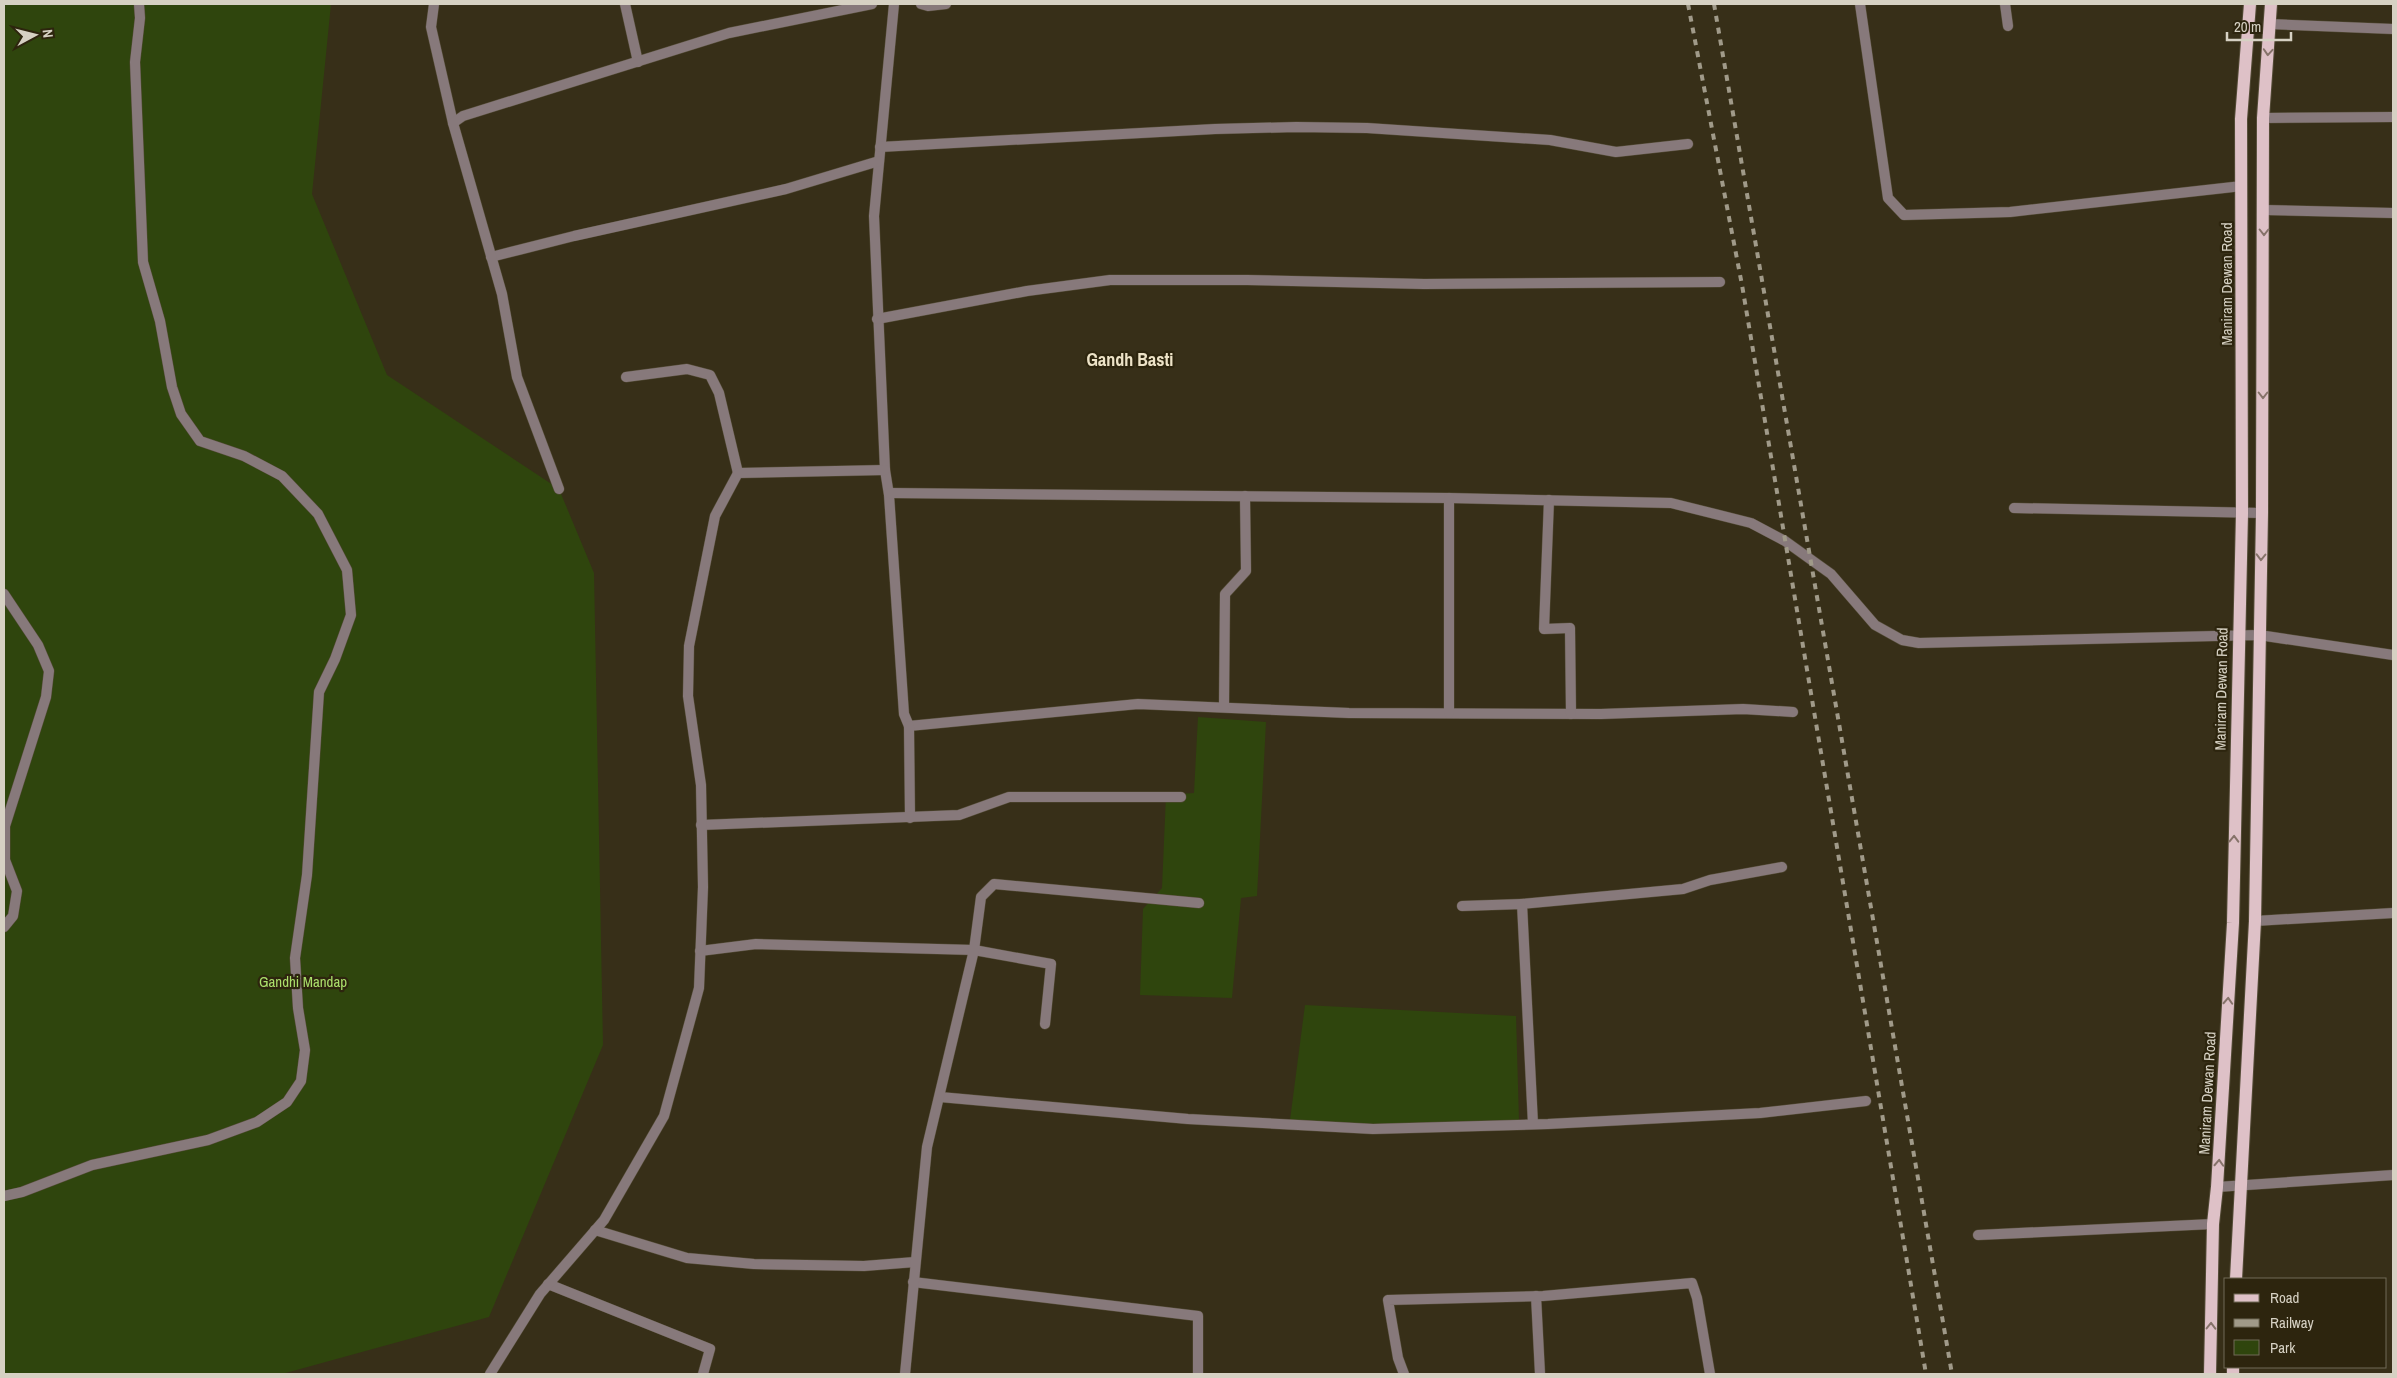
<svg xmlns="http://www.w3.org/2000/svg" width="2397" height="1378" font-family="'Archivo Narrow',sans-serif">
<rect width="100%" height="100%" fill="#372f18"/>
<!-- green -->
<g fill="#2f450d">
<path d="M 4,4 L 331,4 L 312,194 L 387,375 L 559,489 L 594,573 L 603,1045 L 489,1317 L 282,1374 L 4,1374 Z"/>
<path d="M 1198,717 L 1266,722 L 1257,896 L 1241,898 L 1232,998 L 1140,995 L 1143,909 L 1162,888 L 1166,795 L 1194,793 Z"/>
<path d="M 1305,1005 L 1516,1016 L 1519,1121 L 1354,1125 L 1290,1120 Z"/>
</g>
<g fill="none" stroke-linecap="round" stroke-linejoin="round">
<!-- street casing -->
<g stroke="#544c37" stroke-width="11">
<g id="street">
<path d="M 434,4 L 431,27 L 453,123"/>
<path d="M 625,4 L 638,62"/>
<path d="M 894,4 L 874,216 L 885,470 L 889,495 L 904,714 L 909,726 L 1138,704 L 1349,713 L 1601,714 L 1743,709 L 1793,712"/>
<path d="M 921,4 L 928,6 L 946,4"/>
<path d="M 1860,4 L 1888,198 L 1904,215 L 2010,212 L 2242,186"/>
<path d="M 2005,4 L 2008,26"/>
<path d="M 2270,24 L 2393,29"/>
<path d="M 2263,118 L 2393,117"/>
<path d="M 880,147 L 1215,129 L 1296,127 L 1367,128 L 1550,140 L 1616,152 L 1688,144"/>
<path d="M 2264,210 L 2393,213"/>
<path d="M 491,257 L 574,236 L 786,189 L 879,161"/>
<path d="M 877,319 L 1027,291 L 1110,280 L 1247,280 L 1424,284 L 1720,282"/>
<path d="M 626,377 L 687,369 L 710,375 L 719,393 L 738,473"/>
<path d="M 559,489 L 517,377 L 502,294 L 453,123 L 463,116 L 729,33 L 872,4"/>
<path d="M 889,493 L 1449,498 L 1671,503 L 1751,523 L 1785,541 L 1831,574 L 1875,625 L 1902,640 L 1919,643 L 2259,635 L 2393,655"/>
<path d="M 1449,498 L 1449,713"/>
<path d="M 1549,500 L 1544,629 L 1570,628 L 1571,714"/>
<path d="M 2014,508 L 2262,513"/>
<path d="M 4,594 L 38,645 L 49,671 L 46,697 L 5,826 L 5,860 L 17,891 L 13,916 L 4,927"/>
<path d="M 1224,707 L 1225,594 L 1246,571 L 1245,496"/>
<path d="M 909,726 L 910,818"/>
<path d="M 701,825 L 959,815 L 1009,797 L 1181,797"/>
<path d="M 1522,904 L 1683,889 L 1710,880 L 1782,867"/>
<path d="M 1462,906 L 1522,904 L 1533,1124"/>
<path d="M 2255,921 L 2393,913"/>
<path d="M 700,951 L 756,944 L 974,950 L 1051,964 L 1045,1024"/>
<path d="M 940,1097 L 1188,1119 L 1373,1129 L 1548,1124 L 1760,1113 L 1866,1101"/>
<path d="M 2217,1187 L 2393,1175"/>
<path d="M 4,1196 L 22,1192 L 92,1165 L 208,1140 L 257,1122 L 287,1102 L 301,1081 L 305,1050 L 298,1008 L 295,958 L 307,875 L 319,692 L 335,659 L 351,615 L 347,570 L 318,514 L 282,476 L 244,456 L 200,441 L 181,414 L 172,387 L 160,321 L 143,262 L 135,62 L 140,18 L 139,4"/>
<path d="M 595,1230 L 687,1258 L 754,1264 L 864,1266 L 915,1262"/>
<path d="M 1978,1235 L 2213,1224"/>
<path d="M 913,1282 L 1198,1316 L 1198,1374"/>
<path d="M 548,1284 L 710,1349 L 703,1374"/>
<path d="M 1536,1296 L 1540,1374"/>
<path d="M 490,1374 L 540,1294 L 604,1220 L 664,1116 L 699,988 L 703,887 L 701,785 L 688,696 L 689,646 L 715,516 L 738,473 L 885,470"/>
<path d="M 905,1374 L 927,1147 L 974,950 L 981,897 L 994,884 L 1199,903"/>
<path d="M 1404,1374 L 1398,1358 L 1388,1300 L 1543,1296 L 1692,1283 L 1697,1298 L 1710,1374"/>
</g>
</g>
<!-- primary casing -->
<g stroke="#544c37" stroke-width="14">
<g id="primary">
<path d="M 2236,1279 L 2255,921 L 2262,513 L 2263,118 L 2271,4"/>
<path d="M 2210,1374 L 2213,1224 L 2217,1187 L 2233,923 L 2242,513 L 2241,119 L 2250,4"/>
<path d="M 2233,1374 L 2233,1367"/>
</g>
</g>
<!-- street -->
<use href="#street" stroke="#87797b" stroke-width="10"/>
<!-- primary -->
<use href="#primary" stroke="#dec1c7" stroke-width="12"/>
<!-- rail -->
<g stroke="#a09a89" stroke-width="4" stroke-dasharray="6 6" stroke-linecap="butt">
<path d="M 1688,4 L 1742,285 L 1926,1374"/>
<path d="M 1714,4 L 1952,1374"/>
</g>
</g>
<!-- one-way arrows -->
<defs><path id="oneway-chevron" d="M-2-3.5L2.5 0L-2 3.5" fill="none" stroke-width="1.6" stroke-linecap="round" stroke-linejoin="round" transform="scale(1.25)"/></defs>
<g stroke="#86736a">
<use href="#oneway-chevron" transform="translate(2268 52) rotate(94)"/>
<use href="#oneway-chevron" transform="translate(2264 232) rotate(90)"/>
<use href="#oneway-chevron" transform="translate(2263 395) rotate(90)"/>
<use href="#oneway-chevron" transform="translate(2261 557) rotate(91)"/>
<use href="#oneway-chevron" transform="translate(2234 839) rotate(-89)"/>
<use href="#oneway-chevron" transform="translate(2228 1001) rotate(-87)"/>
<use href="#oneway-chevron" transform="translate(2219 1163) rotate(-87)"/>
<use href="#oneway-chevron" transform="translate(2211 1326) rotate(-89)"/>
</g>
<g text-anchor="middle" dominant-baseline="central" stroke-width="4.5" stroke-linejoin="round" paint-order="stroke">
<!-- street labels -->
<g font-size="15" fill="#d6d1c3" stroke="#2d250e">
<text transform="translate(2226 284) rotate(-90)">Maniram Dewan Road</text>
<text transform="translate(2221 689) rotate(-89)">Maniram Dewan Road</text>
<text transform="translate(2207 1093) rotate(-87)">Maniram Dewan Road</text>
</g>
<!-- park labels -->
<g font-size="15" fill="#abdf6b" stroke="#2d250e">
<text x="303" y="981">Gandhi Mandap</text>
</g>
<!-- quarter labels -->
<g font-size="18" font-weight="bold" fill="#ede3c7" stroke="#2d250e">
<text x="1130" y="359">Gandh Basti</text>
</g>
</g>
<!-- border -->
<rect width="2397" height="1378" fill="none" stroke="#d6d1c3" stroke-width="10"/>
<!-- legend -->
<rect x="2224" y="1278" width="162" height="90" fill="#2d250e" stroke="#716a56"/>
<rect x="2234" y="1294" width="25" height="8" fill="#dec1c7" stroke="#716a56"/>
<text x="2270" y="1303" font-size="15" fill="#d6d1c3">Road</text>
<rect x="2234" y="1319" width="25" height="8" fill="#a09a89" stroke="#716a56"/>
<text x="2270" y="1328" font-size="15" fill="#d6d1c3">Railway</text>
<rect x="2234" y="1340" width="25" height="15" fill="#2f450d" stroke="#716a56"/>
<text x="2270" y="1353" font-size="15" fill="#d6d1c3">Park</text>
<!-- north arrow -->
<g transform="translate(35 35) rotate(83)" stroke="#2d250e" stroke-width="4" paint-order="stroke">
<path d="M0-4L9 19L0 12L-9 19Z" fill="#d6d1c3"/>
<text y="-8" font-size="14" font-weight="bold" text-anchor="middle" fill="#d6d1c3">N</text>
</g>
<!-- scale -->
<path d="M2227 32v8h64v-8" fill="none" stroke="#d6d1c3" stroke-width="2.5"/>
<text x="2234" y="32" font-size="15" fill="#d6d1c3" stroke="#2d250e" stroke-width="4" paint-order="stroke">20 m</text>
</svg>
